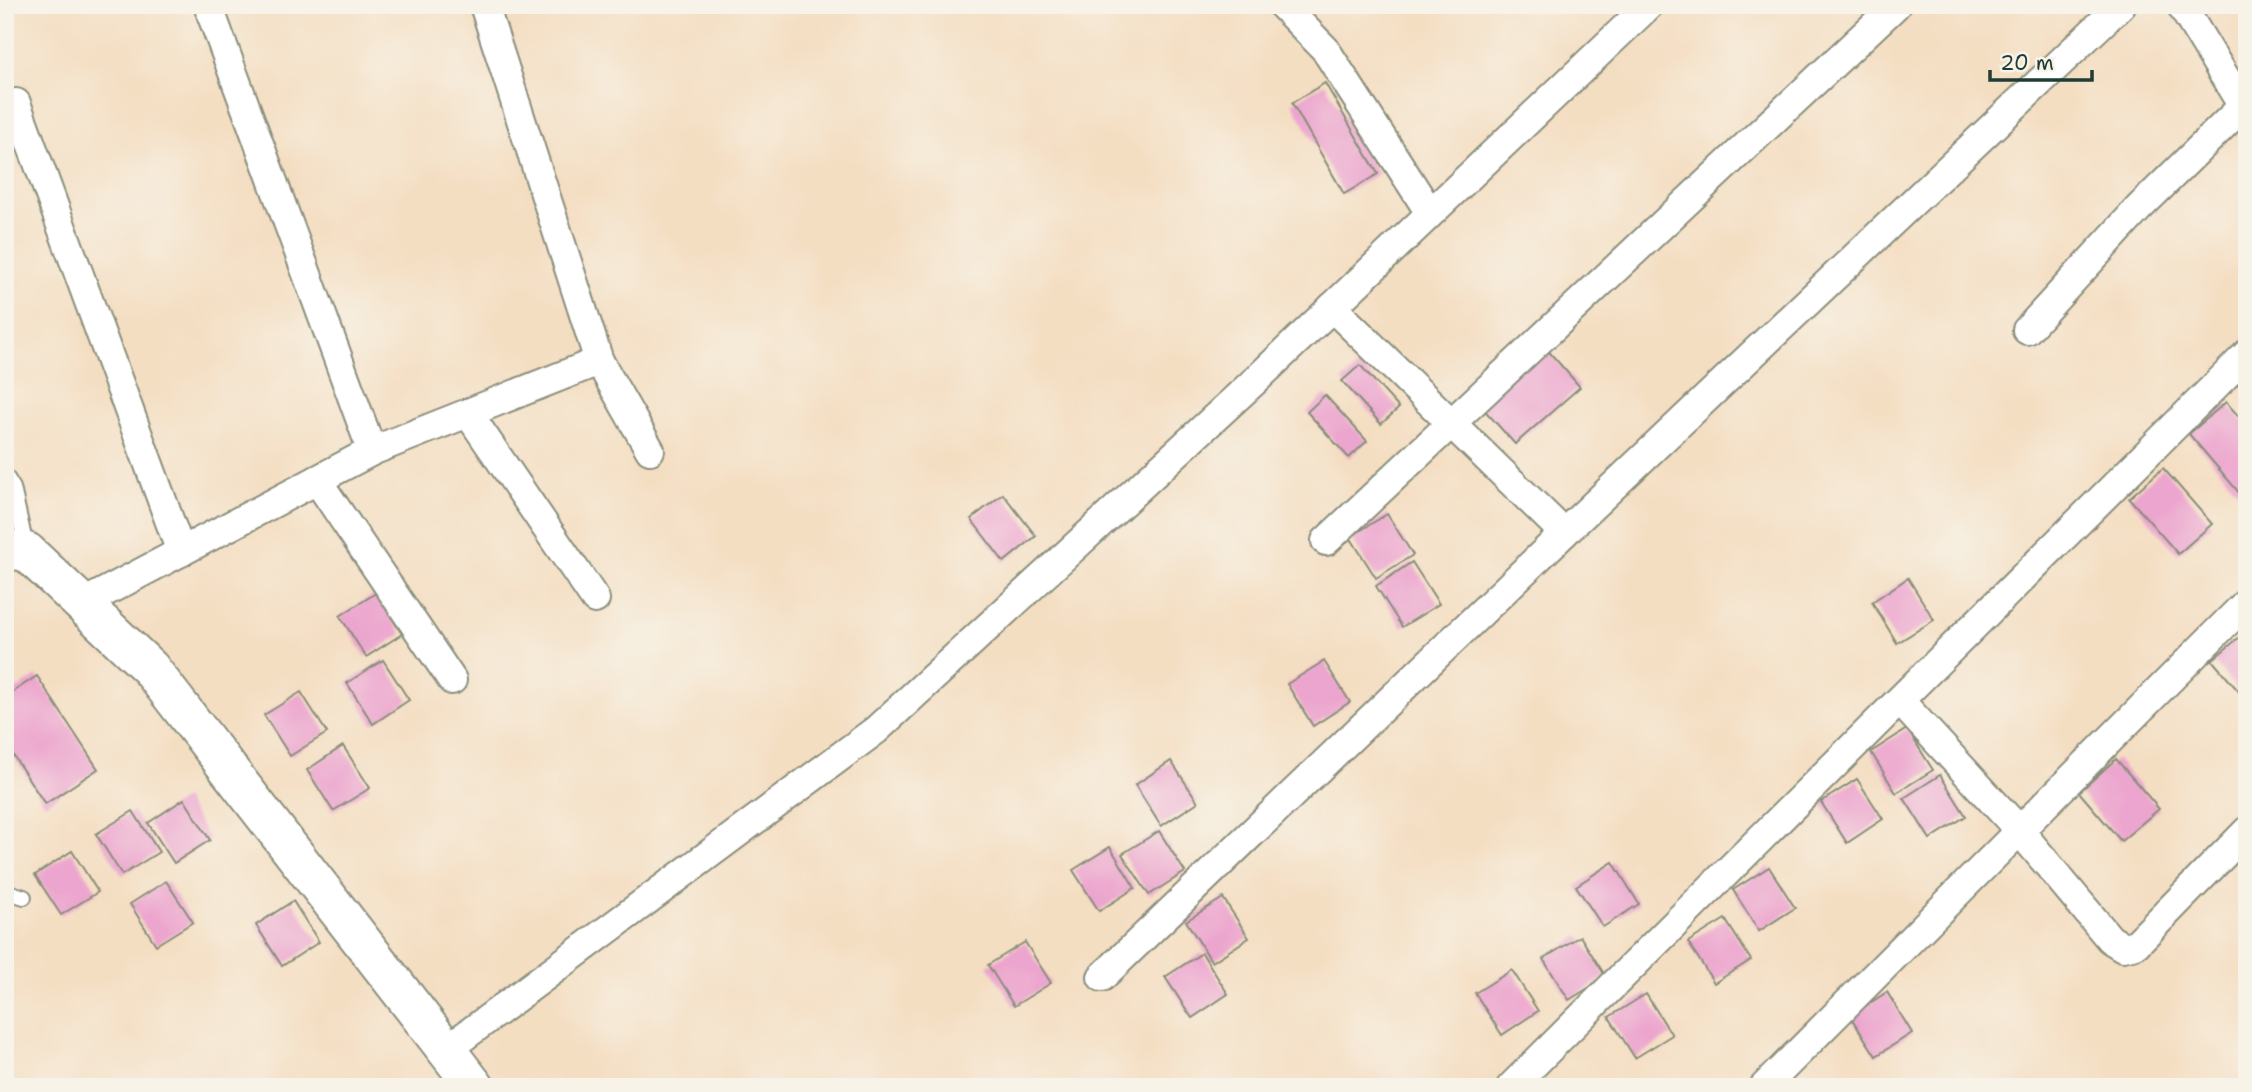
<svg xmlns="http://www.w3.org/2000/svg" width="2252" height="1092" font-family="'Shantell Sans',sans-serif">
<rect width="100%" height="100%" fill="#f7f3e8"/>
<filter id="ink" filterUnits="userSpaceOnUse"><feTurbulence type="fractalNoise" baseFrequency=".0143" numOctaves="2"/><feDisplacementMap in="SourceGraphic" scale="14" xChannelSelector="R" yChannelSelector="G"/><feConvolveMatrix kernelMatrix="1 2 1 2 8 2 1 2 1" color-interpolation-filters="sRGB"/></filter>
<filter id="wash" filterUnits="userSpaceOnUse"><feTurbulence type="fractalNoise" baseFrequency=".00686" numOctaves="4" result="noise"/><feDisplacementMap in="SourceGraphic" scale="28" xChannelSelector="R" yChannelSelector="G"/><feGaussianBlur stdDeviation="1.57" result="paint"/><feColorMatrix in="noise" values="0 0 0 0 0 0 0 0 0 0 0 0 0 0 0 0 0 1.4 0 .05"/><feComposite in="paint" operator="in"/></filter>
<g filter="url(#wash)">
<rect width="100%" height="100%" fill="#f4dec2"/>
<g id="blocks">
<!-- building -->
<g fill="#eca5ce">
<path d="M 1325,83 L 1378,174 L 1344,194 L 1292,103 Z"/>
<path d="M 1544,346 L 1580,387 L 1515,444 L 1479,404 Z"/>
<path d="M 1360,365 L 1399,408 L 1381,424 L 1342,381 Z"/>
<path d="M 1325,395 L 1367,441 L 1349,458 L 1307,412 Z"/>
<path d="M 2226,402 L 2247,426 L 2247,491 L 2241,495 L 2189,434 Z"/>
<path d="M 2163,468 L 2212,524 L 2178,554 L 2129,498 Z"/>
<path d="M 1003,494 L 1036,536 L 1004,562 L 971,519 Z"/>
<path d="M 1387,514 L 1413,555 L 1376,578 L 1350,537 Z"/>
<path d="M 1412,562 L 1439,604 L 1402,627 L 1376,586 Z"/>
<path d="M 1908,578 L 1934,620 L 1897,643 L 1872,602 Z"/>
<path d="M 376,593 L 402,634 L 366,657 L 340,616 Z"/>
<path d="M 2247,631 L 2247,701 L 2212,660 Z"/>
<path d="M 383,660 L 409,700 L 373,724 L 347,683 Z"/>
<path d="M 1324,661 L 1350,702 L 1313,726 L 1287,684 Z"/>
<path d="M 37,676 L 98,769 L 45,804 L 5,743 L 5,697 Z"/>
<path d="M 301,692 L 327,733 L 290,756 L 264,715 Z"/>
<path d="M 1907,729 L 1933,770 L 1896,793 L 1871,752 Z"/>
<path d="M 343,746 L 370,788 L 333,811 L 307,770 Z"/>
<path d="M 2116,759 L 2159,809 L 2121,841 L 2079,792 Z"/>
<path d="M 1171,761 L 1198,802 L 1161,826 L 1135,785 Z"/>
<path d="M 1940,775 L 1966,816 L 1930,839 L 1904,798 Z"/>
<path d="M 1857,779 L 1883,819 L 1847,843 L 1821,802 Z"/>
<path d="M 184,799 L 210,840 L 174,863 L 148,823 Z"/>
<path d="M 133,811 L 159,852 L 122,875 L 96,834 Z"/>
<path d="M 1159,831 L 1185,872 L 1149,895 L 1122,854 Z"/>
<path d="M 1110,847 L 1135,888 L 1099,911 L 1073,870 Z"/>
<path d="M 72,851 L 98,892 L 61,915 L 35,875 Z"/>
<path d="M 1613,862 L 1639,904 L 1603,927 L 1576,886 Z"/>
<path d="M 1769,867 L 1795,908 L 1759,931 L 1733,890 Z"/>
<path d="M 166,881 L 193,922 L 156,945 L 130,904 Z"/>
<path d="M 1223,898 L 1249,938 L 1212,962 L 1186,921 Z"/>
<path d="M 293,901 L 319,942 L 282,966 L 256,925 Z"/>
<path d="M 1725,919 L 1751,960 L 1714,983 L 1688,942 Z"/>
<path d="M 1580,936 L 1606,977 L 1569,1000 L 1543,959 Z"/>
<path d="M 1025,942 L 1051,983 L 1014,1006 L 988,965 Z"/>
<path d="M 1202,953 L 1228,994 L 1192,1018 L 1165,977 Z"/>
<path d="M 1512,970 L 1538,1011 L 1502,1035 L 1475,993 Z"/>
<path d="M 1887,992 L 1912,1033 L 1876,1056 L 1850,1016 Z"/>
<path d="M 1646,994 L 1672,1035 L 1635,1058 L 1609,1017 Z"/>
</g>
</g>
</g>
<g filter="url(#ink)">
<use href="#blocks" fill-opacity="0" stroke="#8a8e7b" stroke-width="2"/>
<g fill="none" stroke-linecap="round" stroke-linejoin="round">
<!-- service casing -->
<g stroke="#8a8e7b" stroke-width="18">
<g id="service">
<path d="M 5,475 L 13,488 L 27,551"/>
<path d="M 5,891 L 24,897"/>
</g>
</g>
<!-- minor casing -->
<g stroke="#8a8e7b" stroke-width="32">
<g id="minor">
<path d="M 208,5 L 372,451"/>
<path d="M 1282,5 L 1325,49 L 1430,213"/>
<path d="M 2181,5 L 2247,113"/>
<path d="M 16,103 L 181,552"/>
<path d="M 1332,307 L 1564,533"/>
<path d="M 2027,330 L 2139,208 L 2243,106"/>
<path d="M 599,361 L 650,450"/>
<path d="M 468,413 L 595,599"/>
<path d="M 317,480 L 452,680"/>
<path d="M 1326,541 L 1896,5"/>
<path d="M 82,604 L 372,451 L 599,361 L 484,5"/>
<path d="M 1900,701 L 2019,830 L 2110,939 L 2123,947 L 2136,944 L 2247,831"/>
<path d="M 1102,977 L 1564,533 L 2121,5"/>
<path d="M 446,1050 L 876,730 L 1259,377 L 1649,5"/>
<path d="M 1511,1087 L 2247,354"/>
<path d="M 1764,1087 L 2247,602"/>
</g>
</g>
<!-- secondary casing -->
<g stroke="#8a8e7b" stroke-width="42">
<path id="secondary" d="M 5,549 L 27,552 L 150,668 L 475,1087"/>
</g>
<!-- service -->
<use href="#service" stroke="#fff" stroke-width="14"/>
<!-- minor -->
<use href="#minor" stroke="#fff" stroke-width="28"/>
<!-- secondary -->
<use href="#secondary" stroke="#fff" stroke-width="38"/>
</g>
</g>
<!-- margin -->
<rect width="2252" height="1092" fill="none" stroke="#f7f3e8" stroke-width="28"/>
<!-- scale -->
<path d="M1990 70v10h102v-10" fill="none" stroke="#1f3d34" stroke-width="3.5"/>
<text x="2000" y="70" font-size="21" fill="#1f3d34" stroke="#f7f3e8" stroke-width="5" paint-order="stroke">20 m</text>
</svg>
